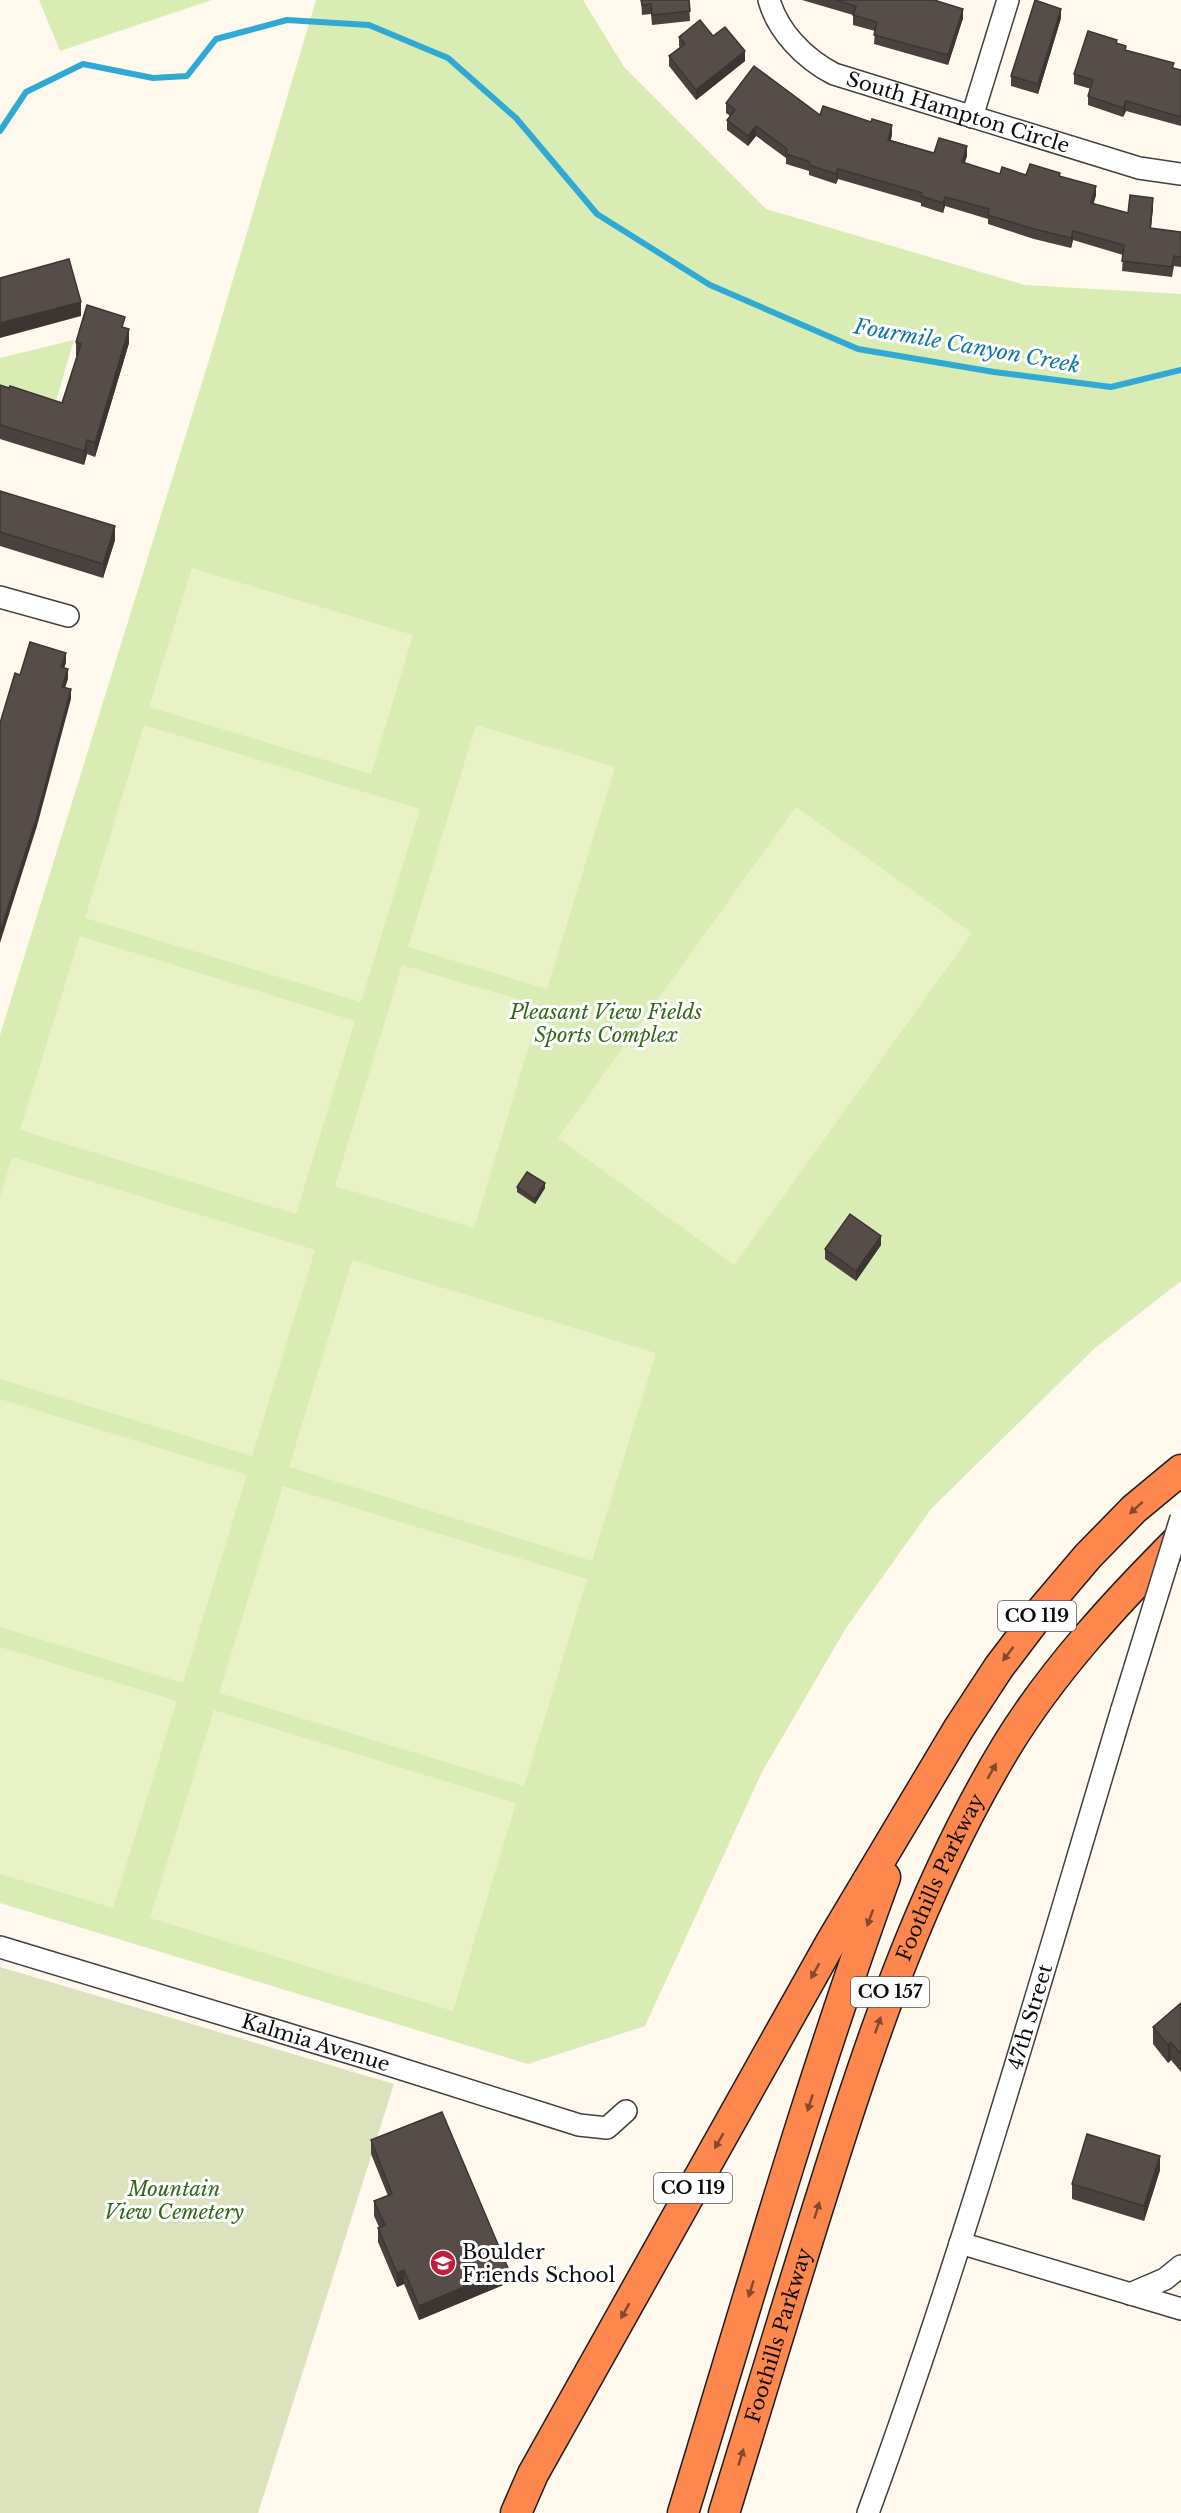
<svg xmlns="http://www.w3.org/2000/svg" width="1181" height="2513" font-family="'Libre Baskerville',serif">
<rect width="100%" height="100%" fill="#fff9ed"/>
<!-- green -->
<g fill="#d8ecb4">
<path d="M 39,0 L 212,0 L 60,51 Z"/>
<path d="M 316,0 L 583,0 L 624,67 L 766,209 L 1025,285 L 1181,294 L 1181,1281 L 1095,1348 L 931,1509 L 846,1628 L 762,1772 L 645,2026 L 528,2064 L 0,1903 L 0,1035 L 213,347 Z"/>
<path d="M 74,340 L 54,408 L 0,392 L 0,358 Z"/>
</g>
<!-- cemetery -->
<path fill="#dbe2bc" d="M 0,1967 L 394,2084 L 258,2513 L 0,2513 Z"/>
<!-- pitch -->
<g fill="#e9f2c6">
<path d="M 192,568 L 413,635 L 371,774 L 149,707 Z"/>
<path d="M 144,725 L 420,809 L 361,1002 L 85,918 Z"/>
<path d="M 476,725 L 615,767 L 547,989 L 408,947 Z"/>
<path d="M 796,807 L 972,933 L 734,1265 L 558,1138 Z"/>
<path d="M 80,936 L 355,1021 L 296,1214 L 20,1130 Z"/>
<path d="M 402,965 L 541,1006 L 474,1228 L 335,1186 Z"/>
<path d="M 12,1157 L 315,1250 L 252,1456 L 0,1379 L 0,1197 Z"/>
<path d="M 352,1260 L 656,1353 L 592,1561 L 289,1467 Z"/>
<path d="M 0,1399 L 247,1475 L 183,1683 L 0,1627 Z"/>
<path d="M 283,1486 L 587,1579 L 524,1786 L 219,1693 Z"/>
<path d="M 0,1647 L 177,1701 L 113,1908 L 0,1874 Z"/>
<path d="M 214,1710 L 516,1803 L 453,2011 L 150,1918 Z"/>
</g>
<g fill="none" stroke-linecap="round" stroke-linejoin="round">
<!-- stream -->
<path stroke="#30a9d5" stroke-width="6" d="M 0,131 L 26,92 L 83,64 L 153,78 L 187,76 L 216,39 L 287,20 L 369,25 L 448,58 L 516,118 L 597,214 L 710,285 L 858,349 L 994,372 L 1111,387 L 1181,370"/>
<!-- minor casing -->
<g stroke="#404040" stroke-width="24">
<g id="minor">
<path id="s1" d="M 769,0 C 778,32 805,59 834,74 L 1139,168 L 1181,174"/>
<path d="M 972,117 L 1008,0"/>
<path d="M 0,597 L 68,616"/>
<path id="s2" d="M 0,1947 L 370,2059 L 579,2125 L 607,2128 L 626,2111"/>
<path d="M 960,2243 L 1181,2309"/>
<path d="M 1130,2294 L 1165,2279 L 1181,2266"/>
<path id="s3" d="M 868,2513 C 965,2249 1041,1978 1122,1709"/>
</g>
</g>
<!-- highway casing -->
<g stroke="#1e1e1e" stroke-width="33">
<g id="highway">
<path d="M 516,2513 L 533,2474 L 830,1944 L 959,1728 L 999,1667 L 1043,1609 L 1088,1556 L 1134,1509 L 1181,1470"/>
<path d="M 683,2513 C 748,2301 809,2086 885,1877"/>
<path id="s4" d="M 724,2513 C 758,2403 791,2292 826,2182 C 873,2032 924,1883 1006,1747 C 1053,1670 1117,1601 1181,1537"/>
</g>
</g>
<!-- minor -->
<use href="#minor" stroke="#fff" stroke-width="21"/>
<!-- highway -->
<use href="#highway" stroke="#fd874d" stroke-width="30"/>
<!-- minor-bridge casing -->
<g stroke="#404040" stroke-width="24" stroke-linecap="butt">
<path id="minor-bridge" d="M 1122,1709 L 1181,1518"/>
</g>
<!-- minor-bridge -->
<use href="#minor-bridge" stroke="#fff" stroke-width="21"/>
</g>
<!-- wall -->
<g fill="#4a413e">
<path d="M 641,0 L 689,0 L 690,21 L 652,25 L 651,14 L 642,15 Z"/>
<path d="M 802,0 L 934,0 L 963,18 L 948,65 L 874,44 L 875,31 L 853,25 L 853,15 Z"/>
<path d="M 1061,18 L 1038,94 L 1011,86 L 1011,76 Z"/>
<path d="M 713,36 L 745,61 L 696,100 L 669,66 L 669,56 L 680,47 L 679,46 L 679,37 Z"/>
<path d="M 1117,43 L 1126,50 L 1181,70 L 1181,126 L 1126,111 L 1123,117 L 1088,105 L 1088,96 L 1091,89 L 1074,84 L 1074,74 Z"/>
<path d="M 726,103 L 820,115 L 892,134 L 891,140 L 934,153 L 967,156 L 964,163 L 1000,174 L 1060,176 L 1096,195 L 1093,204 L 1128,213 L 1153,207 L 1151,228 L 1181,232 L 1181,267 L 1174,266 L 1172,277 L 1122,271 L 1123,255 L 1073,240 L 1071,248 L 1034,239 L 988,224 L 988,219 L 945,206 L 943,213 L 921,206 L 921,203 L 838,179 L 836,184 L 809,175 L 809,171 L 786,164 L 786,158 L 756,136 L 748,146 L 727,130 L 727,120 L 730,116 L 726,113 Z"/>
<path d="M 125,328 L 129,343 L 95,457 L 87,454 L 84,465 L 0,439 L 0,385 L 62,403 L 77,356 L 76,356 L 76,342 Z"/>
<path d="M 0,491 L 115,540 L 103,578 L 0,546 Z"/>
<path d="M 517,1187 L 545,1188 L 535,1204 L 517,1192 Z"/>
<path d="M 881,1245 L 856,1281 L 825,1259 L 825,1249 Z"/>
<path d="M 1181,2003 L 1181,2072 L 1171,2060 L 1168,2063 L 1153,2044 L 1153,2027 Z"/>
<path d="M 371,2140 L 508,2283 L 419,2320 L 404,2284 L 397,2287 L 378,2242 L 378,2228 L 379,2227 L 374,2216 L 374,2201 L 388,2196 L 371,2154 Z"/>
<path d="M 1160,2170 L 1144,2221 L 1072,2199 L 1072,2184 Z"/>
</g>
<!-- shaded-wall -->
<g fill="#3c3532">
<path d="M 963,9 L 963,18 L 948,65 L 948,55 Z"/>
<path d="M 1061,9 L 1061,18 L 1038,94 L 1038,84 Z"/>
<path d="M 745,51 L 745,61 L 696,100 L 696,90 Z"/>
<path d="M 1126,101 L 1126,111 L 1123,117 L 1123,108 Z"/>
<path d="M 892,125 L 892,134 L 888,150 L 888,140 Z"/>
<path d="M 756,126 L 756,136 L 748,146 L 748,136 Z"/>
<path d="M 967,146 L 967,156 L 962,172 L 962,162 Z"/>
<path d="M 838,169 L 838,179 L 836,184 L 836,174 Z"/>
<path d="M 1096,186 L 1096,195 L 1091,213 L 1091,203 Z"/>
<path d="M 945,197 L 945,206 L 943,213 L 943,203 Z"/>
<path d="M 1153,198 L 1153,207 L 1150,238 L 1150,228 Z"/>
<path d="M 1073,231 L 1073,240 L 1071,248 L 1071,238 Z"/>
<path d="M 81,302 L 81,316 L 0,338 L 0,323 Z"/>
<path d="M 129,329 L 129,343 L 95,457 L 95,443 Z"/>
<path d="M 87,440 L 87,454 L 84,465 L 84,451 Z"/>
<path d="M 115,526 L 115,540 L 103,578 L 103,564 Z"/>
<path d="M 66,653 L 66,663 L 61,677 L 61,667 Z"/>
<path d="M 68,669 L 68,679 L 62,697 L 62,687 Z"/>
<path d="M 71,689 L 71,699 L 37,826 L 0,943 L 0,933 Z"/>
<path d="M 545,1183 L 545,1188 L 535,1204 L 535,1199 Z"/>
<path d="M 881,1236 L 881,1245 L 856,1281 L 856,1271 Z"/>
<path d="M 1171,2042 L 1171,2060 L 1168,2063 L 1168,2045 Z"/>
<path d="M 1160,2156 L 1160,2170 L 1144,2221 L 1144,2206 Z"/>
<path d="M 508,2268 L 508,2283 L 419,2320 L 419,2306 Z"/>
<path d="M 404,2270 L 404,2284 L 397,2287 L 397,2273 Z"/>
</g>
<!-- building -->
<g fill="#564c48" stroke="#3c3532" stroke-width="1.5">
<path d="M 641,0 L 689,0 L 690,11 L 652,15 L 651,4 L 642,5 Z"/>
<path d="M 835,0 L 934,0 L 963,9 L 948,55 L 874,35 L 877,22 L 853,15 L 856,6 Z"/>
<path d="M 1035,0 L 1061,9 L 1038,84 L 1011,76 Z"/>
<path d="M 700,20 L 713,36 L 725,27 L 745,51 L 696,90 L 669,56 L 685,44 L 679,37 Z"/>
<path d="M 1088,31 L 1117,40 L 1116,43 L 1126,46 L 1125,50 L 1174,63 L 1172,68 L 1181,70 L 1181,117 L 1126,101 L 1123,108 L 1088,96 L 1093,80 L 1074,74 Z"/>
<path d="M 754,66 L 820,115 L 823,106 L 871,122 L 872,119 L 892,125 L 888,140 L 934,153 L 939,138 L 967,146 L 962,162 L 1000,174 L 1002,167 L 1026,175 L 1030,164 L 1060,173 L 1059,176 L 1096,186 L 1091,203 L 1128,213 L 1130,195 L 1153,198 L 1150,228 L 1181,232 L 1181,257 L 1174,256 L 1172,267 L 1122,261 L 1124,245 L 1073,231 L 1071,238 L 1034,229 L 988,215 L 989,209 L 945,197 L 943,203 L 921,196 L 922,193 L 838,169 L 836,174 L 809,165 L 810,162 L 786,154 L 787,149 L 756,126 L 748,136 L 727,120 L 735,110 L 726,103 Z"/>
<path d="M 69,259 L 81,302 L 0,323 L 0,278 Z"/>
<path d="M 87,305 L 125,317 L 122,327 L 129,329 L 95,443 L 87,440 L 84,451 L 0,425 L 0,385 L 9,388 L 10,386 L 62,403 L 81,344 L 76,342 Z"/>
<path d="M 0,491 L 115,526 L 103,564 L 0,532 Z"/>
<path d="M 30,642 L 66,653 L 61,667 L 68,669 L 62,687 L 71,689 L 37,816 L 0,933 L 0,723 L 15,673 L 20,675 Z"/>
<path d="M 527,1172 L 545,1183 L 535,1199 L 517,1187 Z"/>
<path d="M 850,1214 L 881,1236 L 856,1271 L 825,1249 Z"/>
<path d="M 1181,2003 L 1181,2054 L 1171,2042 L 1168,2045 L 1153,2027 Z"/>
<path d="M 442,2112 L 508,2268 L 419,2306 L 404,2270 L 397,2273 L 378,2228 L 385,2225 L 374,2201 L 392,2194 L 371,2140 Z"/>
<path d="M 1087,2134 L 1160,2156 L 1144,2206 L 1072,2184 Z"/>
</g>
<!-- one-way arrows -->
<defs><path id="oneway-solid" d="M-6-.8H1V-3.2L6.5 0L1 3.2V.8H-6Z" transform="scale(1.5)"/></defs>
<g fill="#854a2d">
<use href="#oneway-solid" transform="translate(1136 1508) rotate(138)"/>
<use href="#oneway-solid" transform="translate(1008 1654) rotate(127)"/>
<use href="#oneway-solid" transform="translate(992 1771) rotate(-60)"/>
<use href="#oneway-solid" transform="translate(870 1918) rotate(110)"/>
<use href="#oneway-solid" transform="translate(815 1971) rotate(119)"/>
<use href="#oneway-solid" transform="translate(878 2025) rotate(-71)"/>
<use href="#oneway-solid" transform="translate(810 2103) rotate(108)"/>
<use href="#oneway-solid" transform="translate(719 2141) rotate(120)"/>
<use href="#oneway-solid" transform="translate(817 2210) rotate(-73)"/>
<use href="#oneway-solid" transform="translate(751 2289) rotate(107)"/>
<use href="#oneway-solid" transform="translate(625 2311) rotate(119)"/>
<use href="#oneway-solid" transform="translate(741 2457) rotate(-73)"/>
</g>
<!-- icons -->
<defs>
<g id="school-disc" transform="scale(1.35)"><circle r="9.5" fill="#c51d3a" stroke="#fff"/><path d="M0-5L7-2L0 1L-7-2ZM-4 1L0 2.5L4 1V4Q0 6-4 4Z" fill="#fff"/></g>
</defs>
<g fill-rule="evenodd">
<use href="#school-disc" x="443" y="2263"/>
</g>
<g text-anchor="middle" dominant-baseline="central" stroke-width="6" stroke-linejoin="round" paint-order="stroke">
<!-- shield labels -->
<g fill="#fff" stroke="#565656" stroke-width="1.5">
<rect x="998" y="1601" width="78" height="30" rx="4.5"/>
<rect x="851" y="1977" width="78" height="30" rx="4.5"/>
<rect x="654" y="2173" width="78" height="30" rx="4.5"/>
</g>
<g font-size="18" font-weight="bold" fill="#0d0d0d">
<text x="1037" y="1616">CO 119</text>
<text x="890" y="1992">CO 157</text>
<text x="693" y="2188">CO 119</text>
</g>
<!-- street labels -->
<g font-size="20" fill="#0d0d0d" stroke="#fff">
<text stroke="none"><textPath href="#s1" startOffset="231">South Hampton Circle</textPath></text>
<text stroke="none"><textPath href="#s4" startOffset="672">Foothills Parkway</textPath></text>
<text stroke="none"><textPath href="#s3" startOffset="522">47th Street</textPath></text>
<text stroke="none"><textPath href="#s2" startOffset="330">Kalmia Avenue</textPath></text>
<text stroke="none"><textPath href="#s4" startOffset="186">Foothills Parkway</textPath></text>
</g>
<!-- park labels -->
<g font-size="20" font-style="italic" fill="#346819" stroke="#fff">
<text x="606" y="1012">Pleasant View Fields<tspan x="606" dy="23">Sports Complex</tspan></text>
<text x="174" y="2189">Mountain<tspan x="174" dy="23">View Cemetery</tspan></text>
</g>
<!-- poi labels -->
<g font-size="20" fill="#0d0d0d" stroke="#fff" text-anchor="start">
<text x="462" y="2252">Boulder<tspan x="462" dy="23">Friends School</tspan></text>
</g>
<!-- water labels -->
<g font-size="21" font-style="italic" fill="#0f77a6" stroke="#fff">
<text transform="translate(967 346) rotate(10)">Fourmile Canyon Creek</text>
</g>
</g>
</svg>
